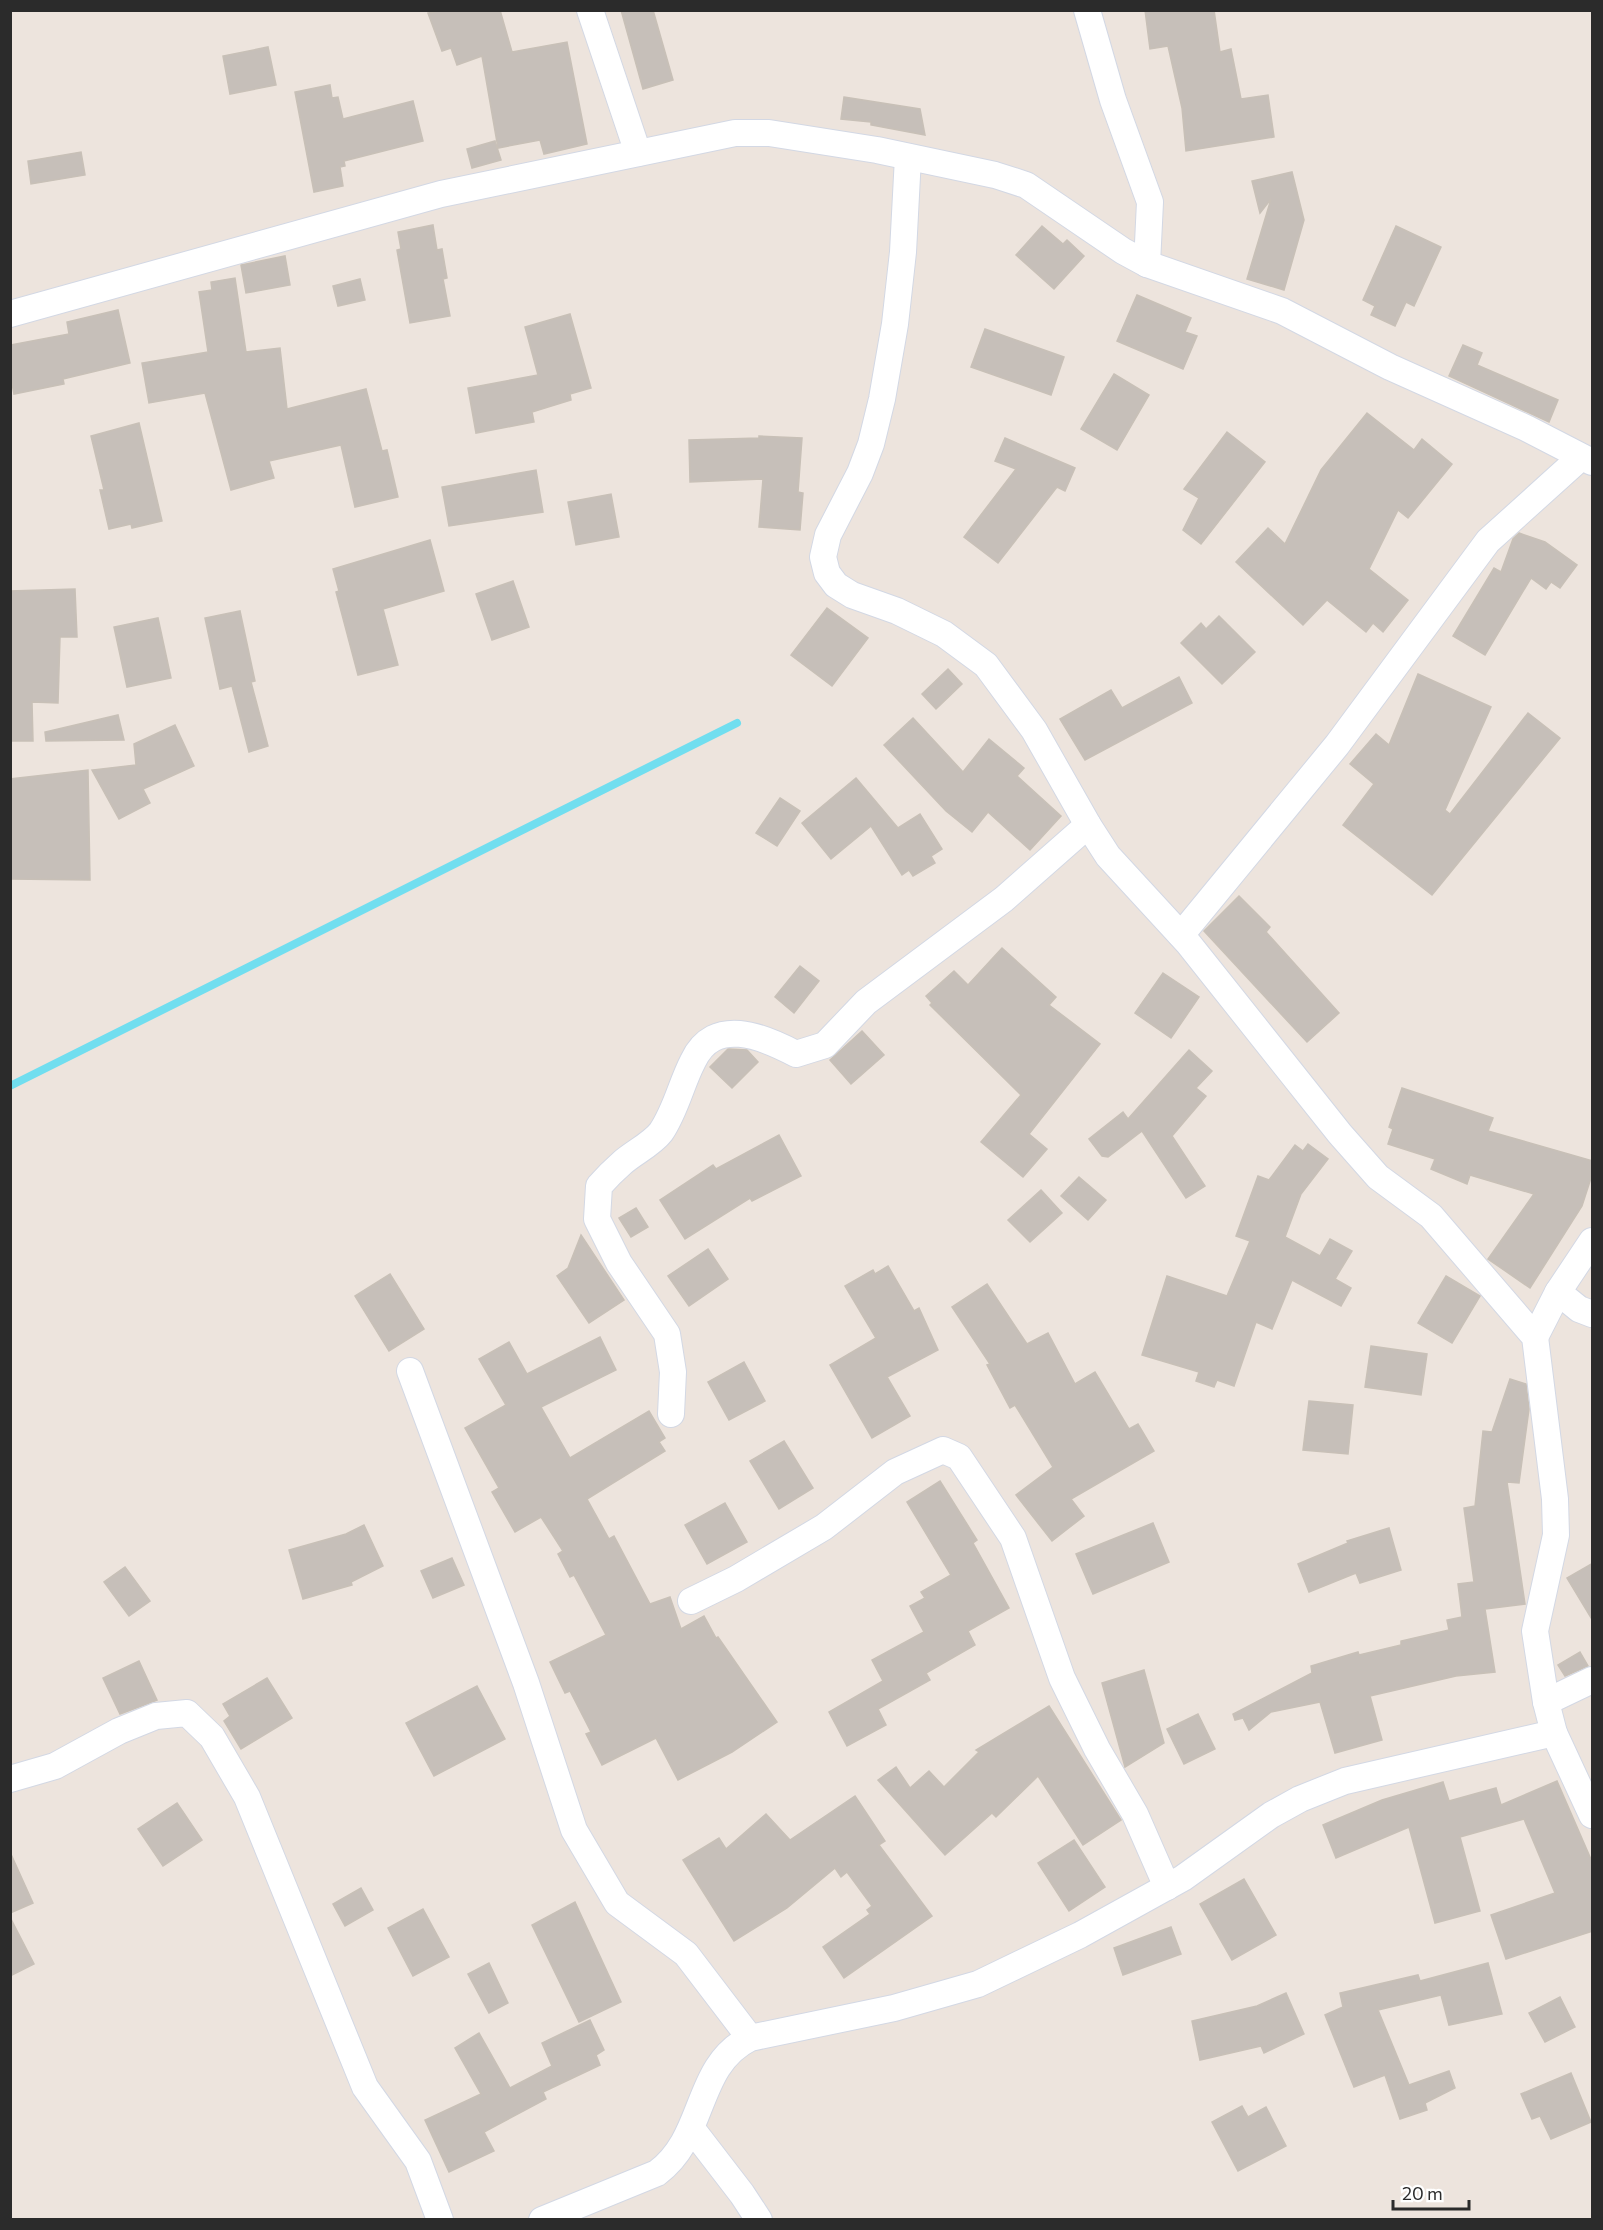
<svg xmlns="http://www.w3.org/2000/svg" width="1603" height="2230" font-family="Commissioner,sans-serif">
<rect width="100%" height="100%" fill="#ede4dd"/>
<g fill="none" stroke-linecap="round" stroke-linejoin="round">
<!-- stream -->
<path stroke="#71deef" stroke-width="8" d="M 10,1086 L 737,723"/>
</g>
<!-- building -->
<g fill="#c6bfb9" stroke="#c8c0b7" stroke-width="1.5">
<path d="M 444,10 L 500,10 L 512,52 L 567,42 L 587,144 L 544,154 L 540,140 L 498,148 L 482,56 L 457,65 L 451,48 L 442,51 L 428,13 Z"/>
<path d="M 621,10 L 653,10 L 673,80 L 643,89 Z"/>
<path d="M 1145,10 L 1214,10 L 1220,52 L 1231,49 L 1241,99 L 1268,95 L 1274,137 L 1186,151 L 1182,108 L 1168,46 L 1150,49 Z"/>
<path d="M 268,47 L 276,85 L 230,94 L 223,56 Z"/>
<path d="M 330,85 L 332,98 L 338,97 L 343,119 L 413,101 L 423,141 L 344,161 L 345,166 L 340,167 L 343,186 L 314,192 L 295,92 Z"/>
<path d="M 844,97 L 920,109 L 925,135 L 871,125 L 871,122 L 841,119 Z"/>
<path d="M 495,141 L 501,160 L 472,168 L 467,149 Z"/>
<path d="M 81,152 L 85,175 L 31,184 L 28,161 Z"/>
<path d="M 1292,172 L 1304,220 L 1284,290 L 1247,279 L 1271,199 L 1260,213 L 1252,181 Z"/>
<path d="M 433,225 L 437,250 L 442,249 L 447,278 L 443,279 L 450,316 L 410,323 L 397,250 L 401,249 L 398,232 Z"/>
<path d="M 1042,226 L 1063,244 L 1067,240 L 1084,256 L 1054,289 L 1016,255 Z"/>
<path d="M 1396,226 L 1441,247 L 1414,306 L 1406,302 L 1395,326 L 1371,315 L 1375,306 L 1363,300 Z"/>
<path d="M 285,256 L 290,285 L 246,293 L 241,265 Z"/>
<path d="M 235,278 L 246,352 L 280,348 L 287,409 L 366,389 L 382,451 L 387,450 L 398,497 L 355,507 L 341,445 L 269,461 L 274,478 L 231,490 L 205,393 L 149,403 L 142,363 L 208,352 L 199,292 L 212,290 L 211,282 Z"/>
<path d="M 360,279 L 365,300 L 338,306 L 333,286 Z"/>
<path d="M 1137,295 L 1191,318 L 1185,332 L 1197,336 L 1183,369 L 1117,341 Z"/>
<path d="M 118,310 L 130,363 L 63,379 L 64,384 L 14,394 L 10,373 L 10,345 L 69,334 L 67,322 Z"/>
<path d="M 570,314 L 591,388 L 570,394 L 571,400 L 532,412 L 534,422 L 476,433 L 468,388 L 538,375 L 525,327 Z"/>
<path d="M 985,329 L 1064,357 L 1051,395 L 971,367 Z"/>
<path d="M 1463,345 L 1482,353 L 1477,365 L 1558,400 L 1549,422 L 1449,376 Z"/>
<path d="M 1114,374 L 1149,395 L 1117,450 L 1081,429 Z"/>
<path d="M 1367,413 L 1414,450 L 1422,439 L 1452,464 L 1408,518 L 1398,510 L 1369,569 L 1408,600 L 1383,632 L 1373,623 L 1366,632 L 1327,600 L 1303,625 L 1236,562 L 1268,528 L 1285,544 L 1321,470 Z"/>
<path d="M 139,423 L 162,521 L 132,528 L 131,524 L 109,529 L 100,490 L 104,490 L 91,436 Z"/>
<path d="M 1227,432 L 1265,462 L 1201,544 L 1183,530 L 1199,498 L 1184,489 Z"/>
<path d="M 759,436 L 802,438 L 798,492 L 803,493 L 800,530 L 759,527 L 763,479 L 690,482 L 689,440 L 759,438 Z"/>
<path d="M 1005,438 L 1075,468 L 1065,491 L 1057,487 L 998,563 L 964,537 L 1016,469 L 995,461 Z"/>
<path d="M 536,470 L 543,512 L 449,526 L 442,487 Z"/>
<path d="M 611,494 L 619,537 L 576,545 L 568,502 Z"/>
<path d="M 1519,533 L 1545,542 L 1577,565 L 1560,588 L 1551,582 L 1546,589 L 1531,578 L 1485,655 L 1453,636 L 1494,568 L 1501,572 L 1513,539 Z"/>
<path d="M 430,540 L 444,591 L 383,609 L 398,665 L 358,675 L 336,592 L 339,591 L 333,569 Z"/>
<path d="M 513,581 L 529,627 L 492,640 L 476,594 Z"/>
<path d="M 75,589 L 77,637 L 60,637 L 58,703 L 32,702 L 33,741 L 10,741 L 10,591 Z"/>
<path d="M 827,608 L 868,638 L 832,686 L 791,655 Z"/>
<path d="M 240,611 L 255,681 L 251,682 L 268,746 L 249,752 L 232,686 L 220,689 L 205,618 Z"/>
<path d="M 1219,616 L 1255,652 L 1222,684 L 1181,643 L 1201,623 L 1206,629 Z"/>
<path d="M 158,618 L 171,678 L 127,687 L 114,627 Z"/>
<path d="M 948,669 L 962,684 L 936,709 L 922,694 Z"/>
<path d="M 1418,674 L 1491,707 L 1445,810 L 1450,814 L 1528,713 L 1560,738 L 1432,895 L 1343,825 L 1374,784 L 1350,764 L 1376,734 L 1389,745 Z"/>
<path d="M 1179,677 L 1192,703 L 1085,760 L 1060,719 L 1111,690 L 1122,708 Z"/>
<path d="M 118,715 L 124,740 L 46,741 L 45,732 Z"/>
<path d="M 913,718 L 963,772 L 989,739 L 1024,768 L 1017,776 L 1061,816 L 1030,850 L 988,812 L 972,832 L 946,811 L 884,745 Z"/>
<path d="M 175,725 L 194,766 L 143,789 L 150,803 L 119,819 L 92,770 L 136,765 L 134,744 Z"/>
<path d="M 88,770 L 90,880 L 10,879 L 10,779 Z"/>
<path d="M 856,778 L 898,828 L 920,814 L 942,849 L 931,856 L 935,863 L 913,876 L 909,870 L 902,875 L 871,826 L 831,859 L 802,823 Z"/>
<path d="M 780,798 L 800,811 L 777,846 L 756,833 Z"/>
<path d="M 1239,896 L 1270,927 L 1266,932 L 1339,1013 L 1307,1042 L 1204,931 Z"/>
<path d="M 1002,948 L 1056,997 L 1049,1005 L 1100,1044 L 1029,1134 L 1047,1149 L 1023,1177 L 981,1142 L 1021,1095 L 930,1005 L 932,1003 L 926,996 L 954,971 L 968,985 Z"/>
<path d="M 800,966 L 819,981 L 794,1013 L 775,997 Z"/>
<path d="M 1163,973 L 1199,997 L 1171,1038 L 1135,1013 Z"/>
<path d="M 862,1031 L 884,1055 L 851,1084 L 830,1060 Z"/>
<path d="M 728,1049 L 747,1050 L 758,1062 L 732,1088 L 710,1067 Z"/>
<path d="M 1189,1050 L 1212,1071 L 1196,1088 L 1206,1096 L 1172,1136 L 1205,1186 L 1186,1198 L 1142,1131 L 1108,1157 L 1102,1156 L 1089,1139 L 1123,1112 L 1128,1119 Z"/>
<path d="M 1402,1088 L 1493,1118 L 1488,1131 L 1593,1161 L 1593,1172 L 1582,1206 L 1530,1288 L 1488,1259 L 1534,1194 L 1470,1175 L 1467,1184 L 1431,1169 L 1435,1159 L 1388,1144 L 1393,1129 L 1389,1127 Z"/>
<path d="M 779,1135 L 801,1176 L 752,1201 L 750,1198 L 685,1239 L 660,1200 L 713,1165 L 716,1169 Z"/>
<path d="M 1308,1144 L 1328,1159 L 1301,1194 L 1285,1237 L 1320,1256 L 1330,1239 L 1352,1251 L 1335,1279 L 1351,1288 L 1341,1306 L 1292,1280 L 1272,1329 L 1256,1322 L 1234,1386 L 1217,1380 L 1214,1387 L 1196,1381 L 1199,1372 L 1142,1355 L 1167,1276 L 1227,1296 L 1250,1241 L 1236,1236 L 1258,1176 L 1269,1180 L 1295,1145 L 1303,1151 Z"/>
<path d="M 1079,1177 L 1106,1200 L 1088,1220 L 1061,1196 Z"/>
<path d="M 1041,1190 L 1062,1213 L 1030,1242 L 1008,1220 Z"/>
<path d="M 636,1208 L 648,1227 L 631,1237 L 619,1218 Z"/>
<path d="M 581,1235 L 624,1300 L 589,1323 L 557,1276 L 568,1268 Z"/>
<path d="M 708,1249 L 728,1279 L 689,1306 L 668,1276 Z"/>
<path d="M 888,1266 L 914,1311 L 919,1308 L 938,1350 L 887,1377 L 910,1416 L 872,1438 L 830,1365 L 876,1338 L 845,1286 L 873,1270 L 875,1274 Z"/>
<path d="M 390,1274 L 424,1329 L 389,1351 L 355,1296 Z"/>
<path d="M 1446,1276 L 1480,1296 L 1452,1343 L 1418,1323 Z"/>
<path d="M 987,1284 L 1027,1344 L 1048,1333 L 1075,1384 L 1095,1372 L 1129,1429 L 1138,1424 L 1154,1451 L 1071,1499 L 1084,1516 L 1052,1541 L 1016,1495 L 1053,1467 L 1015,1405 L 1010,1408 L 987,1365 L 990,1364 L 952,1307 Z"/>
<path d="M 600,1337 L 616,1370 L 541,1407 L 570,1458 L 649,1411 L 665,1438 L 659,1442 L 665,1451 L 587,1499 L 609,1539 L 614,1536 L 650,1604 L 670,1597 L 681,1629 L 704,1616 L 716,1638 L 718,1637 L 777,1722 L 732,1752 L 678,1780 L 656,1738 L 602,1765 L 586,1734 L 591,1732 L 570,1691 L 565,1693 L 550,1662 L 606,1635 L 574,1575 L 570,1577 L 558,1554 L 563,1551 L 541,1517 L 515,1532 L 492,1492 L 499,1488 L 465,1428 L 506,1405 L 479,1359 L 509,1342 L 527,1374 Z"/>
<path d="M 1371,1346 L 1427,1354 L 1421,1395 L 1365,1387 Z"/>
<path d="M 744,1362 L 765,1401 L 729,1420 L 708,1382 Z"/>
<path d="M 1510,1379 L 1526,1384 L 1529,1409 L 1519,1483 L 1507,1482 L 1525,1604 L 1485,1609 L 1495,1672 L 1456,1676 L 1370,1696 L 1382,1740 L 1335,1753 L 1320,1702 L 1271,1712 L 1249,1730 L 1243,1718 L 1235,1720 L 1233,1714 L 1312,1673 L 1311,1666 L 1358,1652 L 1359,1655 L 1401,1645 L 1401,1641 L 1449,1630 L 1447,1620 L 1462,1617 L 1458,1584 L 1474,1582 L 1464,1508 L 1475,1506 L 1483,1431 L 1492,1432 Z"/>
<path d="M 1309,1401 L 1353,1405 L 1348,1454 L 1303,1450 Z"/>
<path d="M 784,1441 L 813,1488 L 779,1509 L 750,1461 Z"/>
<path d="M 940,1481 L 977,1540 L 973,1543 L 1009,1608 L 968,1631 L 975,1645 L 926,1673 L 930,1680 L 878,1709 L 886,1725 L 847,1746 L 829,1712 L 883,1681 L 872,1660 L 924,1632 L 910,1606 L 925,1598 L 921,1592 L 951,1575 L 907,1502 Z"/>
<path d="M 725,1503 L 747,1542 L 707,1564 L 685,1525 Z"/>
<path d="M 1153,1523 L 1169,1562 L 1093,1594 L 1076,1554 Z"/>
<path d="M 364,1525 L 383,1566 L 351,1582 L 352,1585 L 303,1599 L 289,1550 L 346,1534 Z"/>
<path d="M 1389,1528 L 1401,1570 L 1360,1583 L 1356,1573 L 1309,1592 L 1298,1564 L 1348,1543 L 1347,1541 Z"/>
<path d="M 452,1558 L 464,1585 L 433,1598 L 421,1571 Z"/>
<path d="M 1593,1563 L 1593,1621 L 1567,1578 Z"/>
<path d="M 125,1567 L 150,1601 L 129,1616 L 104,1582 Z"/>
<path d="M 1580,1652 L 1588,1666 L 1565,1676 L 1558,1665 Z"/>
<path d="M 139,1661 L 157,1700 L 120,1714 L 103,1678 Z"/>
<path d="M 1144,1670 L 1164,1743 L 1125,1767 L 1102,1683 Z"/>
<path d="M 267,1678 L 292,1718 L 241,1749 L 224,1721 L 230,1716 L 223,1704 Z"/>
<path d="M 477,1686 L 505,1739 L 434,1776 L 406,1723 Z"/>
<path d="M 1049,1706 L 1121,1820 L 1083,1845 L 1038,1776 L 996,1817 L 992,1813 L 945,1855 L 878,1780 L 896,1767 L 910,1788 L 929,1771 L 944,1787 L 979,1752 L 976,1750 Z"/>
<path d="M 1198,1714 L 1215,1749 L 1184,1764 L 1167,1729 Z"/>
<path d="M 1557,1781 L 1593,1864 L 1593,1931 L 1506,1959 L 1491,1915 L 1555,1893 L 1524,1819 L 1460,1837 L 1480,1911 L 1435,1923 L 1409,1827 L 1336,1858 L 1323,1825 L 1382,1800 L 1443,1782 L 1449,1801 L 1496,1788 L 1501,1805 Z"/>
<path d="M 855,1796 L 885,1841 L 879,1845 L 932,1916 L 844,1978 L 823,1947 L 870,1914 L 867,1910 L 872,1906 L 847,1872 L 841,1877 L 835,1868 L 787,1908 L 734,1941 L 683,1860 L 719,1838 L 726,1849 L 766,1814 L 790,1840 Z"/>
<path d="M 177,1803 L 202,1840 L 163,1866 L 138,1829 Z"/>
<path d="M 1074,1840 L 1105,1887 L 1069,1911 L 1038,1863 Z"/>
<path d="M 10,1852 L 33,1903 L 10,1913 Z"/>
<path d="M 1244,1879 L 1276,1935 L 1232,1960 L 1200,1904 Z"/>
<path d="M 361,1888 L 373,1910 L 345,1926 L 333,1904 Z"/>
<path d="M 575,1902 L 621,2002 L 579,2022 L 532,1925 Z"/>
<path d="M 423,1909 L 449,1957 L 413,1976 L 388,1928 Z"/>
<path d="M 10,1917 L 34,1964 L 10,1976 Z"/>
<path d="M 1171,1927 L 1181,1954 L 1123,1975 L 1114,1948 Z"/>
<path d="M 489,1963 L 508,2003 L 489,2013 L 468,1974 Z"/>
<path d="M 1488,1963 L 1502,2014 L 1449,2025 L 1441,1995 L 1378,2010 L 1409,2085 L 1449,2071 L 1455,2088 L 1425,2103 L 1427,2110 L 1400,2119 L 1385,2075 L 1354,2087 L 1325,2015 L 1343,2007 L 1340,1993 L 1418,1975 L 1420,1981 Z"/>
<path d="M 1286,1993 L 1304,2034 L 1264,2053 L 1261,2046 L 1200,2060 L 1192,2021 L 1257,2006 Z"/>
<path d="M 1560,1997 L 1575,2027 L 1545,2042 L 1529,2013 Z"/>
<path d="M 590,2020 L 604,2050 L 596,2055 L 600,2065 L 543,2092 L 546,2099 L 484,2132 L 494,2151 L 449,2172 L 425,2120 L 481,2094 L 455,2048 L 479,2033 L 510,2088 L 552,2066 L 542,2043 Z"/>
<path d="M 1571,2073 L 1591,2122 L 1551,2139 L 1540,2116 L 1532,2119 L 1521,2094 Z"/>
<path d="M 1242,2106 L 1248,2117 L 1266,2107 L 1286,2146 L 1238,2171 L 1212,2122 Z"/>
</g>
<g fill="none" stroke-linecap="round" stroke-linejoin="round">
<!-- street casing -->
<g stroke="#d3d8e4" stroke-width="28">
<g id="street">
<path d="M 590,10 L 638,153"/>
<path d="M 1087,10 L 1113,100 L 1150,202 L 1147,264"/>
<path d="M 908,157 L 903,252 L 895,324 L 882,399 L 871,444 L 860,473 L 828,535 L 823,557 L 827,573 L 836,585 L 852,595 L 897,611 L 944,634 L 986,665 L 1034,730 L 1088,825 L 1108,856 L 1188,943 L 1340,1134 L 1378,1177 L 1431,1216 L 1535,1337 L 1555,1499 L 1556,1535 L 1535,1631 L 1546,1702 L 1554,1733 L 1592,1815"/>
<path d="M 10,314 L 441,194 L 735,133 L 769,133 L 877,150 L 995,175 L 1026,185 L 1123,251 L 1147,264 L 1282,311 L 1390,367 L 1526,428 L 1592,462"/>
<path d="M 1181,935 L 1337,745 L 1488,541 L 1581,457"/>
<path d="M 1558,1292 L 1579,1309 L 1592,1314"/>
<path d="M 1535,1337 L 1558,1292 L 1592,1241"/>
<path d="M 410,1371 L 526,1683 L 574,1830 L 617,1903 L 686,1954 L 750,2038"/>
<path d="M 671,1414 L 673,1372 L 667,1334 L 619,1263 L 597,1219 L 599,1186 C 606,1178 614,1170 622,1163 C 633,1153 652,1144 661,1132 C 676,1110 681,1084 693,1061 C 714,1016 762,1036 796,1054 L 825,1045 L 866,1002 L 1004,899 L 1088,825"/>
<path d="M 691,1601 L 736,1579 L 824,1527 L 895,1472 L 943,1450 L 959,1457 L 1013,1538 L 1062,1678 L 1097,1749 L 1135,1814 L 1167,1887"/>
<path d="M 1546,1702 L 1592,1680"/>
<path d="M 10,1779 L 55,1766 L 119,1731 L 156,1716 L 187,1713 L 212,1737 L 247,1797 L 365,2087 L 418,2161 L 440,2220"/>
<path d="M 692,2129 L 742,2194 L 759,2220"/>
<path d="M 542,2220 L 657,2173 C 707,2136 694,2066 750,2038 L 894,2008 L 978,1984 L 1080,1935 L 1183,1878 L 1271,1815 L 1300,1799 L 1345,1781 L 1554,1733"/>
</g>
</g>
<!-- street -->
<use href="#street" stroke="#fff" stroke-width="26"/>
</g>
<!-- border -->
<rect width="1603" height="2230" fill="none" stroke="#2b2b2b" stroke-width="24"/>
<!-- scale -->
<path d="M1393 2200v9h76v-9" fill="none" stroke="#2b2b2b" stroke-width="3"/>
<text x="1402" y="2200" font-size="18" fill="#2b2b2b" stroke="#ffffff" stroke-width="4.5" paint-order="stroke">20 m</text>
</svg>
